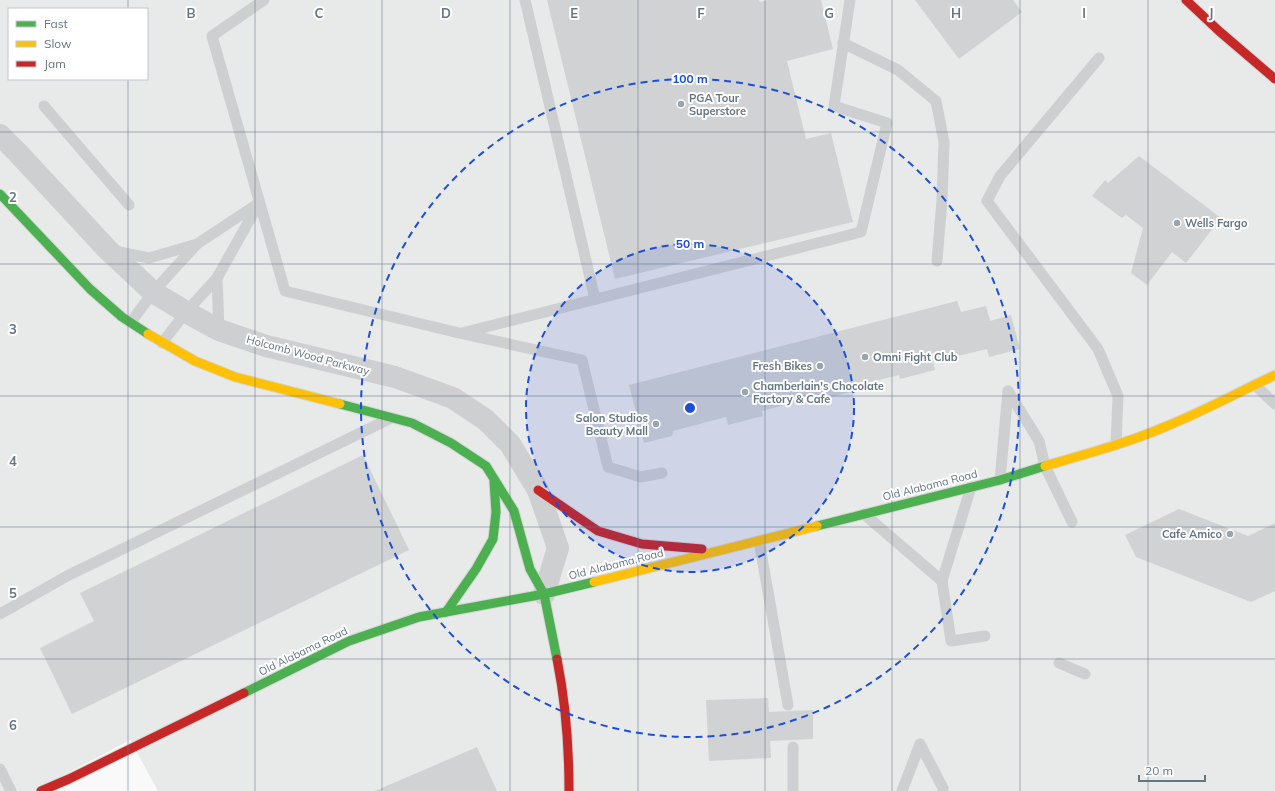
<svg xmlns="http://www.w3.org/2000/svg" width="1275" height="791" font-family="Mulish,sans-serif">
<rect width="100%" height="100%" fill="#f9f9f9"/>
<!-- built -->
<path fill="#e8e9e9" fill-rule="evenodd" d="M 0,0 L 1275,0 L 1275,791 L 158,791 L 130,740 L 34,791 L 0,791 ZM 9,9 L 147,9 L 147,79 L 9,79 Z"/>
<!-- building -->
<g fill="#d0d2d3">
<path d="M 547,0 L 759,0 L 760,2 L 768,0 L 821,0 L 833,49 L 787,61 L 806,139 L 831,133 L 853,222 L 615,279 Z"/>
<path d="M 915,0 L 1013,0 L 1022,12 L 959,59 Z"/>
<path d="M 1139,156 L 1221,218 L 1186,263 L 1172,252 L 1147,285 L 1131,273 L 1143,228 L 1126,215 L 1122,218 L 1092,196 L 1105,180 L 1108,183 Z"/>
<path d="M 957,301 L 961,312 L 986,306 L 990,321 L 1011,315 L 1020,349 L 989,357 L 987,349 L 933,362 L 935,370 L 900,379 L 899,375 L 851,387 L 853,391 L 814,402 L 812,398 L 762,411 L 763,416 L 728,425 L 726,417 L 673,431 L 672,436 L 644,443 L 629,385 Z"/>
<path d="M 363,455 L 409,550 L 72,714 L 40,648 L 94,621 L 80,593 Z"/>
<path d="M 1179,509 L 1248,536 L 1275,523 L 1275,591 L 1251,602 L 1136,557 L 1125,535 Z"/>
<path d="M 768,698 L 769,712 L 813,710 L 813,739 L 770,741 L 771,758 L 709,761 L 706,700 Z"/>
<path d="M 477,747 L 497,791 L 375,791 Z"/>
</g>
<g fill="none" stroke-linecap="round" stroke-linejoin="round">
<!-- fast casing -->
<g stroke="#d5d6d7" stroke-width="11">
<g id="fast">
<path d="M 0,194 L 90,289 L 122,317 L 148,334"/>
<path d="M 340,404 L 412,423 L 451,443 L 486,466 L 514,511 L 530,569 L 544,594 L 557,659"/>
<path d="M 817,526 L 1000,480 L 1045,466"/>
<path d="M 446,612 L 476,569 L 493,539 L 496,512 L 494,482"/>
<path d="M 244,693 L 349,641 L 419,617 L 544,594 L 594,582"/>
</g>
</g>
<!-- slow casing -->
<g stroke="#d5d6d7" stroke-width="11">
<g id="slow">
<path d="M 148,334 L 195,361 L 235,377 L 340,404"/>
<path d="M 1045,466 C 1086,454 1128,443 1167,426 C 1204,411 1239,392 1275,375"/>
<path d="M 594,582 L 817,526"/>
</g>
</g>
<!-- jam casing -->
<g stroke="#d5d6d7" stroke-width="11">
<g id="jam">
<path d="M 1186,0 L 1219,31 L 1275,79"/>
<path d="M 538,490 L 598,531 L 642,544 L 702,549"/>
<path d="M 557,659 C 566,704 569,745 569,791"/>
<path d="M 41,791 L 69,779 L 244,693"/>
</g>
</g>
<!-- lane -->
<g stroke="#cecfd0" stroke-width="11">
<path d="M 264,0 L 212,36 L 285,291 L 459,333 L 582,360 L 608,467 L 641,477 L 662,473"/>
<path d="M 525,0 L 595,299"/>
<path d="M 843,43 L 898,70 L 936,101 L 944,142 L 942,200 L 937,261"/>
<path d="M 1099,58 L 1000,176 L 987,201 L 1098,349 L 1118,396 L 1116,445"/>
<path d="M 44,106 L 129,205"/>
<path d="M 114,251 L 149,258 L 197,244 L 259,203 L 217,278 L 219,330"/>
<path d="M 131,322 L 153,292 L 196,245"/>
<path d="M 462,333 L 861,232 L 887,123 L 834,106 L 850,0"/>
<path d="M 162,343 L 186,312 L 217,278"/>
<path d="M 1255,385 L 1275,404"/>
<path d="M 1008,391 L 1039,441 L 1045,466 L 1072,522"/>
<path d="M 1000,480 L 1008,391"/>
<path d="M 971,487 L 942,581 L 951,641 L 985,636"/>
<path d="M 864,514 L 942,581"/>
<path d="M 759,541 L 788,705"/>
<path d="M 0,614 L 67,576 L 389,419"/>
<path d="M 1059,663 L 1085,674"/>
<path d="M 920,744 L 943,788 L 943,791"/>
<path d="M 0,769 L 11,791"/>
<path d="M 793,791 L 793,747"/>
<path d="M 902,791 L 920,744"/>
</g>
<!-- street -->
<path stroke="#cecfd0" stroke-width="22" d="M 0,135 L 18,153 L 107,249 L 153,292 L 186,312 L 219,330 L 266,346 L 395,377 L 453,398 L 486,420 L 510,444 L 538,490 L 558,548 L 544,594"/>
<!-- fast -->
<use href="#fast" stroke="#4caf50" stroke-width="9"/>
<!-- slow -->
<use href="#slow" stroke="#ffc107" stroke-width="9"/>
<!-- jam -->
<use href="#jam" stroke="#c62828" stroke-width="9"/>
</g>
<!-- grid -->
<path fill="none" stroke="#657683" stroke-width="1" stroke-opacity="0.55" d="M 128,0 L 128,9M 255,0 L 255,791M 382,0 L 382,791M 510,0 L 510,791M 638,0 L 638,791M 765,0 L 765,791M 892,0 L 892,791M 1020,0 L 1020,791M 1148,0 L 1148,791M 128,79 L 128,791M 0,132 L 1275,132M 0,264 L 1275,264M 0,396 L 1275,396M 0,527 L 1275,527M 0,659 L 1275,659"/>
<!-- distance rings -->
<circle cx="690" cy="408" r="164" fill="#1d4ed8" fill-opacity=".12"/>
<g fill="none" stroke="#1d4ed8" stroke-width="2" stroke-dasharray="7 5">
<circle cx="690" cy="408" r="164"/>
<circle cx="690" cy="408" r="329"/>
</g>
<!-- markers -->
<g fill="#99a4ac" stroke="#fff" stroke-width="1.5">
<circle cx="681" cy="104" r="4"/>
<circle cx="1177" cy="223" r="4"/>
<circle cx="865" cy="357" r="4"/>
<circle cx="820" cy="366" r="4"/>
<circle cx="745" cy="392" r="4"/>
<circle cx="656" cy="424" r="4"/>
<circle cx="1230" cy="534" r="4"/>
</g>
<g text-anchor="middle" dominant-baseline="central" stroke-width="4" stroke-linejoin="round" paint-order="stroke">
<!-- poi labels -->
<g font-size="11" font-weight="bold" fill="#657683" stroke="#fff" text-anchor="start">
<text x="689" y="98">PGA Tour<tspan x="689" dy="13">Superstore</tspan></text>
<text x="1185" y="223">Wells Fargo</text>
<text x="873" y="357">Omni Fight Club</text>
<text x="812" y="366" text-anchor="end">Fresh Bikes</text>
<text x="753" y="386">Chamberlain's Chocolate<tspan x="753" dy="13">Factory &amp; Cafe</tspan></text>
<text x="648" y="418" text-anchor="end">Salon Studios<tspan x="648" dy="13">Beauty Mall</tspan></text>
<text x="1222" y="534" text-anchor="end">Cafe Amico</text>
</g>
<!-- street labels -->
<g font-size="11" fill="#657683" stroke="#fff">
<text transform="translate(308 355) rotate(15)">Holcomb Wood Parkway</text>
<text transform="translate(930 485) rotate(-14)">Old Alabama Road</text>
<text transform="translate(616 564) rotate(-14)">Old Alabama Road</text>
<text transform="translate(303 651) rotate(-26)">Old Alabama Road</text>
</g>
</g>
<g font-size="13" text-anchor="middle" font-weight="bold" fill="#657683" stroke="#fff" stroke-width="4" stroke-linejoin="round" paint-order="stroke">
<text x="191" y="18">B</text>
<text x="319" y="18">C</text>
<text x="446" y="18">D</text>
<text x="574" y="18">E</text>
<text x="701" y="18">F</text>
<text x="829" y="18">G</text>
<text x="956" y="18">H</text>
<text x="1084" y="18">I</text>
<text x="1211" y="18">J</text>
<text x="13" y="202">2</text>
<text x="13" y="334">3</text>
<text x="13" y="466">4</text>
<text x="13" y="598">5</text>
<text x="13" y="730">6</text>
</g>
<circle cx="690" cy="408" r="6" fill="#1d4ed8" stroke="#fff" stroke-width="2"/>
<g font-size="12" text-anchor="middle" font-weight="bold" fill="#1d4ed8" stroke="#fff" stroke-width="4" stroke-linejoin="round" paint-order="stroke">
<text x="690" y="83">100 m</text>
<text x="690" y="248">50 m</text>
</g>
<!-- legend -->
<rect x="8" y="8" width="140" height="72" fill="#ffffff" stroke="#c1c8cd"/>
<rect x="16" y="21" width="20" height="6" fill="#4caf50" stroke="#c1c8cd"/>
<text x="44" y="28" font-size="12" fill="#657683">Fast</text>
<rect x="16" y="41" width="20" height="6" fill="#ffc107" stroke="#c1c8cd"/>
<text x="44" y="48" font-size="12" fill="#657683">Slow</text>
<rect x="16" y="61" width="20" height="6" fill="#c62828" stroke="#c1c8cd"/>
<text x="44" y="68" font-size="12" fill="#657683">Jam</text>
<!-- scale -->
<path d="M1139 775v6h66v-6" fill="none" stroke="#657683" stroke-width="2"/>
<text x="1145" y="775" font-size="12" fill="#657683" stroke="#ffffff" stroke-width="3" paint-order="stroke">20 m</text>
</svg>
